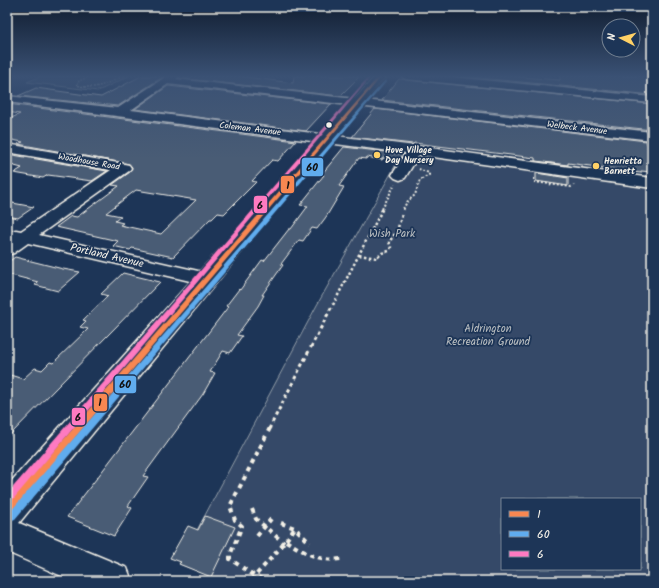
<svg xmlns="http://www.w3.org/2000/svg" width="659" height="588" font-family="Kalam,sans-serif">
<rect width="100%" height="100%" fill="#1d3557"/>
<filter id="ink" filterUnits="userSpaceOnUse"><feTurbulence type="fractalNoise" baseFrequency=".025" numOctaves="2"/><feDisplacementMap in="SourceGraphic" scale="8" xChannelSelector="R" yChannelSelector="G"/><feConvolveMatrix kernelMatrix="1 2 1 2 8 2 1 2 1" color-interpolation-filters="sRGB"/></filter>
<g filter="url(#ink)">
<!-- green -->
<g fill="#354a67" stroke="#949ea8" fill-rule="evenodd">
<path d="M 41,76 L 129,76 L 98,91 L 27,82 Z"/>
<path d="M 403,152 L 652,187 L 652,581 L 208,581 L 210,576 L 179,564 L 317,305 ZM 502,499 L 640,499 L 640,569 L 502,569 Z"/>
</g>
<!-- building -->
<g fill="#485b74" stroke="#f4f1e8" fill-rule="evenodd">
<path d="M 141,76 L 164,76 L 118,106 L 18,96 L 36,88 L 101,97 Z"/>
<path d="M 180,76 L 238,76 L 293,83 L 294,76 L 360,76 L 340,96 L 179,78 Z"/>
<path d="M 461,76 L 511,76 L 560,80 L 560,76 L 652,76 L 652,95 Z"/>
<path d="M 399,79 L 652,104 L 652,130 L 382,100 Z"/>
<path d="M 168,86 L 331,104 L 306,131 L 135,109 Z"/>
<path d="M 7,104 L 296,141 L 278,161 L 272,160 L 252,181 L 256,182 L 224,214 L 218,213 L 212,219 L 210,219 L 173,257 L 132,248 L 130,250 L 113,246 L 118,241 L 56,227 L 71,216 L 77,217 L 119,186 L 112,185 L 130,172 L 132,167 L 129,164 L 18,144 L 23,142 L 7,139 L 7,120 L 20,114 L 7,112 ZM 136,190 L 196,200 L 161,234 L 120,225 L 123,223 L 115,221 L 121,216 L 106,213 Z"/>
<path d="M 375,109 L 646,141 L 652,156 L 652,172 L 641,171 L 641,173 L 568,163 L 568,165 L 535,161 L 535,158 L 414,143 L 413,144 L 352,137 Z"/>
<path d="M 344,147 L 403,154 L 400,160 L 383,158 L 382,160 L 367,157 L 366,159 L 359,158 L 339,186 L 344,187 L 326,217 L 317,229 L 312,228 L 303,241 L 299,240 L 281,264 L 283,265 L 262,295 L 264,295 L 258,306 L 237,335 L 242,336 L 230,353 L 223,351 L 210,372 L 215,373 L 203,394 L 143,476 L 148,477 L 128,506 L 132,508 L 114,536 L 67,517 L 215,324 L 228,307 L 226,306 L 239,289 L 240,290 L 262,260 L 264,261 L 289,229 L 291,229 L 308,206 L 300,205 L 324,175 L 321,175 Z"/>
<path d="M 7,154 L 107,171 L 92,181 L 48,175 L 43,178 L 14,173 L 22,168 L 7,164 Z"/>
<path d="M 536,173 L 568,178 L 568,186 L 536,181 Z"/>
<path d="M 7,202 L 34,207 L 18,218 L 7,216 Z"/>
<path d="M 15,257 L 63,269 L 80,272 L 58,291 L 35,285 L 38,282 L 7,274 L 7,263 Z"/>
<path d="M 123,273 L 160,282 L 7,438 L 7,374 L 23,379 L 35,368 L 42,370 L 50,362 L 53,363 L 88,329 L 80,327 L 86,321 L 83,320 L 108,296 L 101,294 Z"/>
<path d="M 205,516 L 235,527 L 211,577 L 179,564 L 181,562 L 170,558 L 188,526 L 198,530 Z"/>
</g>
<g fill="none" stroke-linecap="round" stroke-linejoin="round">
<!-- minor casing -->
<g stroke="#f4f1e8" stroke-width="3">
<g id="minor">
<path d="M 167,76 L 179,76 L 176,79 L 652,132 L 652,140 L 168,84 L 131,110 L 415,146 L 652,178 L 652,188 L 419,155 L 405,178 L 400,180 L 395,178 L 392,175 L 406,153 L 7,102 L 7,96 L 118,108 Z"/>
<path d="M 401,76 L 442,76 L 652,97 L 652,103 L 406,79 Z"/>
<path d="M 7,144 L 124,164 L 129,165 L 131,168 L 129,171 L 39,235 L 207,273 L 214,275 L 217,279 L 214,283 L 207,285 L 28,243 L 14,253 L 7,255 L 7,241 L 10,239 L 7,235 L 10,231 L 16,230 L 21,231 L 111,170 L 7,152 Z"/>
<path d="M 7,518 L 127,568 L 132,581 L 73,581 L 7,552 Z"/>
</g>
</g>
<!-- major casing -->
<g stroke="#f4f1e8" stroke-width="3">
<path id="major" d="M 375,76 L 386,76 L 19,523 L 7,527 L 7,486 Z"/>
</g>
<!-- path-far4 -->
<g stroke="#f4f1e8" stroke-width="1.5" stroke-dasharray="1.5 1.5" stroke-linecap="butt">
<path d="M 90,76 L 79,81 L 77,85 C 94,91 108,83 124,76"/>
<path d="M 104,76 L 112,76"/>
</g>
<!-- path-far3 -->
<g stroke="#f4f1e8" stroke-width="2" stroke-dasharray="2 2" stroke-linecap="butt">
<path d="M 534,178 L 534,182 L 571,187 L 574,185"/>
<path d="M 382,209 L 395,184"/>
<path d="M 403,209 L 407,202 L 415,195 L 420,180 L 429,175 L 429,173 L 419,169"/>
</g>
<!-- path-far2 -->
<g stroke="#f4f1e8" stroke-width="2.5" stroke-dasharray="2.5 2.5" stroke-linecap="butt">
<path d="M 403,210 L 404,208"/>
<path d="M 359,255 L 377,258 L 382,253 L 389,251 L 391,247 L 389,242 L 397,231 L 402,214"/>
<path d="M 333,305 L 383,208"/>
</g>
<!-- path-far1 -->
<path stroke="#f4f1e8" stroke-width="3" stroke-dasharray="3.5 3.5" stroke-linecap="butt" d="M 269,429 L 333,304"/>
<!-- path -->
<g stroke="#f4f1e8" stroke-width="4" stroke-dasharray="4.5 4.5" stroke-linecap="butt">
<path d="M 270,428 L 230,506 L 235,520 L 242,526 L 230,555 L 230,559 L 255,576 L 281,547 L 295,528"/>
<path d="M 252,509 L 256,519 L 284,543"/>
<path d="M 281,523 L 295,528 L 310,543"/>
<path d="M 257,536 L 271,519"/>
<path d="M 286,541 C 304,552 319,562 341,559"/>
<path d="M 253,581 L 255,576 L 267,581"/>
</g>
<!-- minor -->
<use href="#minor" fill="#1d3557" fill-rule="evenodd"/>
<!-- major -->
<use href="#major" fill="#1d3557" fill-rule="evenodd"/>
<!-- bus-1 casing -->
<g stroke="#1d3557" stroke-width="3">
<path id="bus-1" d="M 379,76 L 382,76 L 10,514 L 7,515 L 7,505 Z"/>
</g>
<!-- bus-2 casing -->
<g stroke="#1d3557" stroke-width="3">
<path id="bus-2" d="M 385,80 L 387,81 L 15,519 L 12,520 L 9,519 L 8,516 L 9,513 Z"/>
</g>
<!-- bus-3 casing -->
<g stroke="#1d3557" stroke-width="3">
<path id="bus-3" d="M 369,76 L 372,76 L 10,503 L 7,504 L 7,494 Z"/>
</g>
<!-- bus-1 -->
<use href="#bus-1" fill="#f88751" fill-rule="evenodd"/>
<!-- bus-2 -->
<use href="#bus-2" fill="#60acee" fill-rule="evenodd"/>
<!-- bus-3 -->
<use href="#bus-3" fill="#fe7ac1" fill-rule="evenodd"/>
</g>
</g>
<!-- sky -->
<linearGradient id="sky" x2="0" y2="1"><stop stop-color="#101d30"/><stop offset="0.48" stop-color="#3a5174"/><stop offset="1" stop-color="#3a5174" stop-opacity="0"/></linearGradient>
<rect width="659" height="159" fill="url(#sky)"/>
<!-- markers -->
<circle fill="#f4f1e8" stroke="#1d3557" stroke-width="1.5" cx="329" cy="125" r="3.5"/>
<g fill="#ffd166" stroke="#1d3557" stroke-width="1.5">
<circle cx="377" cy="155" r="4"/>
<circle cx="596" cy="166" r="4"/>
</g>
<g text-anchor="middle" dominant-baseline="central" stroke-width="3.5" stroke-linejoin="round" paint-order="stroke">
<!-- far-street labels -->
<g font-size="9" fill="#f4f1e8" stroke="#1d3557">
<text transform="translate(577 128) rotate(7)">Welbeck Avenue</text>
<text transform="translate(250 129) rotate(7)">Coleman Avenue</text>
<text transform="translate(89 162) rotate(10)">Woodhouse Road</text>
</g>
<!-- far-poi labels -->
<g font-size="9" font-weight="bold" fill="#f4f1e8" stroke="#1d3557" text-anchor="start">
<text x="385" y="150">Hove Village<tspan x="385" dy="10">Day Nursery</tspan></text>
<text x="604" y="161">Henrietta<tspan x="604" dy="10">Barnett</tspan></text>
</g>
<!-- park labels -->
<g font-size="11" fill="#bbbfc1" stroke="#1d3557">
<text x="392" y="234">Wish Park</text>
<text x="488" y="329">Aldrington<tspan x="488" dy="13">Recreation Ground</tspan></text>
</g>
<!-- street labels -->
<g font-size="11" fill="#f4f1e8" stroke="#1d3557">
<text transform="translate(107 256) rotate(13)">Portland Avenue</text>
</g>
</g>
<g stroke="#1d3557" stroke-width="1.5">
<rect x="301" y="157" width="23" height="20" rx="4" fill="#60acee"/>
<rect x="280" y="175" width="15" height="19" rx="4" fill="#f88751"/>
<rect x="253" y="195" width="15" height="19" rx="4" fill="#fe7ac1"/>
<rect x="114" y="375" width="23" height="19" rx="4" fill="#60acee"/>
<rect x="93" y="393" width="15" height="19" rx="4" fill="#f88751"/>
<rect x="71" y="407" width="15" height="19" rx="4" fill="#fe7ac1"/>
</g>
<g font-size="11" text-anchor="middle" font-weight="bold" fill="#111">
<text x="312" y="171">60</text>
<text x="288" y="189">1</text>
<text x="260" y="209">6</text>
<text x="125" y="388">60</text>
<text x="100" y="406">1</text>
<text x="78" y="421">6</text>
</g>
<!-- margin -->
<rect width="659" height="588" fill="none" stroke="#1d3557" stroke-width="24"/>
<rect x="12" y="12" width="635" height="564" fill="none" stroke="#f4f1e8" stroke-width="1.5" filter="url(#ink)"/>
<!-- legend -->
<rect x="501" y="498" width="140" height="72" fill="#1d3557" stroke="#738091"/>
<rect x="509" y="511" width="20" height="6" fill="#f88751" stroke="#738091"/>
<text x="537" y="518" font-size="12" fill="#f4f1e8">1</text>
<rect x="509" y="531" width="20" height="6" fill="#60acee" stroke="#738091"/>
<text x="537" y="538" font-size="12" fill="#f4f1e8">60</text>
<rect x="509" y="551" width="20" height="6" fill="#fe7ac1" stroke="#738091"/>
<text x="537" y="558" font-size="12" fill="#f4f1e8">6</text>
<!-- north arrow -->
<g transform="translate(621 38) rotate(276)"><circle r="19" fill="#1d3557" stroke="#738091"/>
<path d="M0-3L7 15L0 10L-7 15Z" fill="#ffd166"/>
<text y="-6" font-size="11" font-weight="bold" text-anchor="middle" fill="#f4f1e8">N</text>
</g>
</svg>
